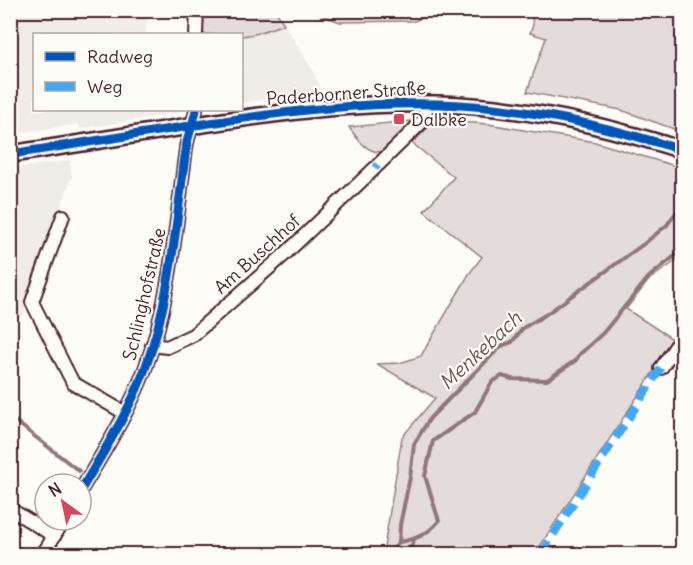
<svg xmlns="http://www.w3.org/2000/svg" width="693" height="565" font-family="Delius,sans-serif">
<rect width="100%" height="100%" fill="#fdfcf7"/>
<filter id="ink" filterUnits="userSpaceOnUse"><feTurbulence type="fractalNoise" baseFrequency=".0167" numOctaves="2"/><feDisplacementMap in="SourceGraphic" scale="12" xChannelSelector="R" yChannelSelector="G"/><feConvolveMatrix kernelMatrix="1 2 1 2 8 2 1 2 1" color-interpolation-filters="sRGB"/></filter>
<g filter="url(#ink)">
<!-- built -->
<g fill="#f0ece8">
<path d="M 11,10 L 148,11 L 145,34 L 34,34 L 34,110 L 182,110 L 177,113 L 80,129 L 79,124 L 11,134 Z"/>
<path d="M 284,24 L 313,71 L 322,92 L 242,103 L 242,36 L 255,34 Z"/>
<path d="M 70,160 L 72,176 L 24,313 L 11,328 L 11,169 Z"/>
</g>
<!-- green -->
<g fill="#e3dcda" stroke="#967e82" stroke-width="1.5">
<path d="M 202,11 L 276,11 L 284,24 L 255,34 L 242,36 L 202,34 Z"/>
<path d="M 315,11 L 435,11 L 429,16 L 414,21 L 340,22 L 318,14 Z"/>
<path d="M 531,11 L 682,11 L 682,132 L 621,110 L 527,92 L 546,38 L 530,33 L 533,25 Z"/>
<path d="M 410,121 L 410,127 L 385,151 C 369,156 357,139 349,127 Z"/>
<path d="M 444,121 L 488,124 L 595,142 L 682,168 L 682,254 L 673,263 L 650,279 L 626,309 L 674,340 L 535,554 L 383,554 L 402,437 L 435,398 L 377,364 L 400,363 L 421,356 L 469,274 L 482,257 L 424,211 L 454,177 L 412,143 L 430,126 Z"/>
</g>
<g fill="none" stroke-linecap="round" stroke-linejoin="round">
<!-- stream -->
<g stroke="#91777b" stroke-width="4">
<path d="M 678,174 L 678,184 L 682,194"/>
<path d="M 10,417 L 79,471"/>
<path d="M 399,542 L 400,525 L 410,477 L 414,444 L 430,418 L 501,346 L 512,342 L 523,328 L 545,315 L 645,243 L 667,225 L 682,204"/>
<path d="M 390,554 L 399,542 C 416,539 427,535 439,521 L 425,476 L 433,441 L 475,412 L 492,382 L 502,376 L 512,379 L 547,380 L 576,360 L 580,354 L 603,333 L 649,277 L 682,250"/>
<path d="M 408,554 L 414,540"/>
</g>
<!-- minor casing -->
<g stroke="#4a1f2b" stroke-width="16">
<g id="minor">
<path d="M 196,34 L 197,10"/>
<path d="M 378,165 L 424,120 L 427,103"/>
<path d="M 63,216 L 32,302 L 73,383 L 125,413"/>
<path d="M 152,345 L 167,347 L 193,335 L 284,255 L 375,168"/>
<path d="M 661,368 L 682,337"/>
<path d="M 81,490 C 104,451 129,412 145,369 C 171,299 176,222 186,149 C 187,136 194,123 196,110"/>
<path d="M 10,509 L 54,536"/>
<path d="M 43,554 L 64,520"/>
</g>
</g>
<!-- major casing -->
<g stroke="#4a1f2b" stroke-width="20">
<path id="major" d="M 10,154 C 79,144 148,132 217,122 C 290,111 364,102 438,104 C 521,106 604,125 682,150"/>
</g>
<!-- minor -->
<use href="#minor" stroke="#fdfcf7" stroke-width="12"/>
<!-- major -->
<use href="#major" stroke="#fdfcf7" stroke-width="15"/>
<!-- quiet -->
<g stroke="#3fa9f5" stroke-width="8" stroke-dasharray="15 8" stroke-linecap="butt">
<path d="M 375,168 L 378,165"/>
<path d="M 541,554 L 661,368"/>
</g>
<!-- cycleway casing -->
<g stroke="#fdfcf7" stroke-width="13">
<g id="cycleway">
<path d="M 10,154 C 79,144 148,132 217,122 C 290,111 364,102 438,104 C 521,106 604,125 682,150"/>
<path d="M 81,490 C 104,451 129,412 145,369 C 171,299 176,222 186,149 C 187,136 194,123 196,110"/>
</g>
</g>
<!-- cycleway -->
<use href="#cycleway" stroke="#0057b8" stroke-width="9"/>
</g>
</g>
<!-- markers -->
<rect fill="#d1495b" stroke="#fdfcf7" stroke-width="2" x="393" y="113" width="12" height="12" rx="3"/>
<g text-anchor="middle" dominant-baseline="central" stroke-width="4.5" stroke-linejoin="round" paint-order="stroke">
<!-- street labels -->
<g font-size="18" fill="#4a1f2b" stroke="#fdfcf7">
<text transform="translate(346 93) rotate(-4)">Paderborner Straße</text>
<text transform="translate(257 254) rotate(-42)">Am Buschhof</text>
<text transform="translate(144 294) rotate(-77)">Schlinghofstraße</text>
</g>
<!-- poi labels -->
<g font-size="18" fill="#4a1f2b" stroke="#fdfcf7" text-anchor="start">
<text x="411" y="119">Dalbke</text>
</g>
<!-- water labels -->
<g font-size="20" font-style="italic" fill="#73525a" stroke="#fdfcf7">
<text transform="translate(480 350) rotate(-43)">Menkebach</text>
</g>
</g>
<!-- margin -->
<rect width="693" height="565" fill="none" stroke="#fdfcf7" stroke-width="36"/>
<rect x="18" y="18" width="657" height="529" fill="none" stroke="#4a1f2b" stroke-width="2" filter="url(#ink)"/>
<!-- legend -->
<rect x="33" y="33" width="210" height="78" fill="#fdfcf7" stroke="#b5a4a5" stroke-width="1.5"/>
<rect x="45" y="52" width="30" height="9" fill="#0057b8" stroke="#b5a4a5" stroke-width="1.5"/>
<text x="87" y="63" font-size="18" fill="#4a1f2b">Radweg</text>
<rect x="45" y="82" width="30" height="9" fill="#3fa9f5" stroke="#b5a4a5" stroke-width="1.5"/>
<text x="87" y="93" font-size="18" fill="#4a1f2b">Weg</text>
<!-- north arrow -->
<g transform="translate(63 502) rotate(327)"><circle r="28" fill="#fdfcf7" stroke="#b5a4a5" stroke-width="1.5"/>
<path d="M0-4.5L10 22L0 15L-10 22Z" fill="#d1495b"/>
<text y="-9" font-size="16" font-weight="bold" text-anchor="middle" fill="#4a1f2b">N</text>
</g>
</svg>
